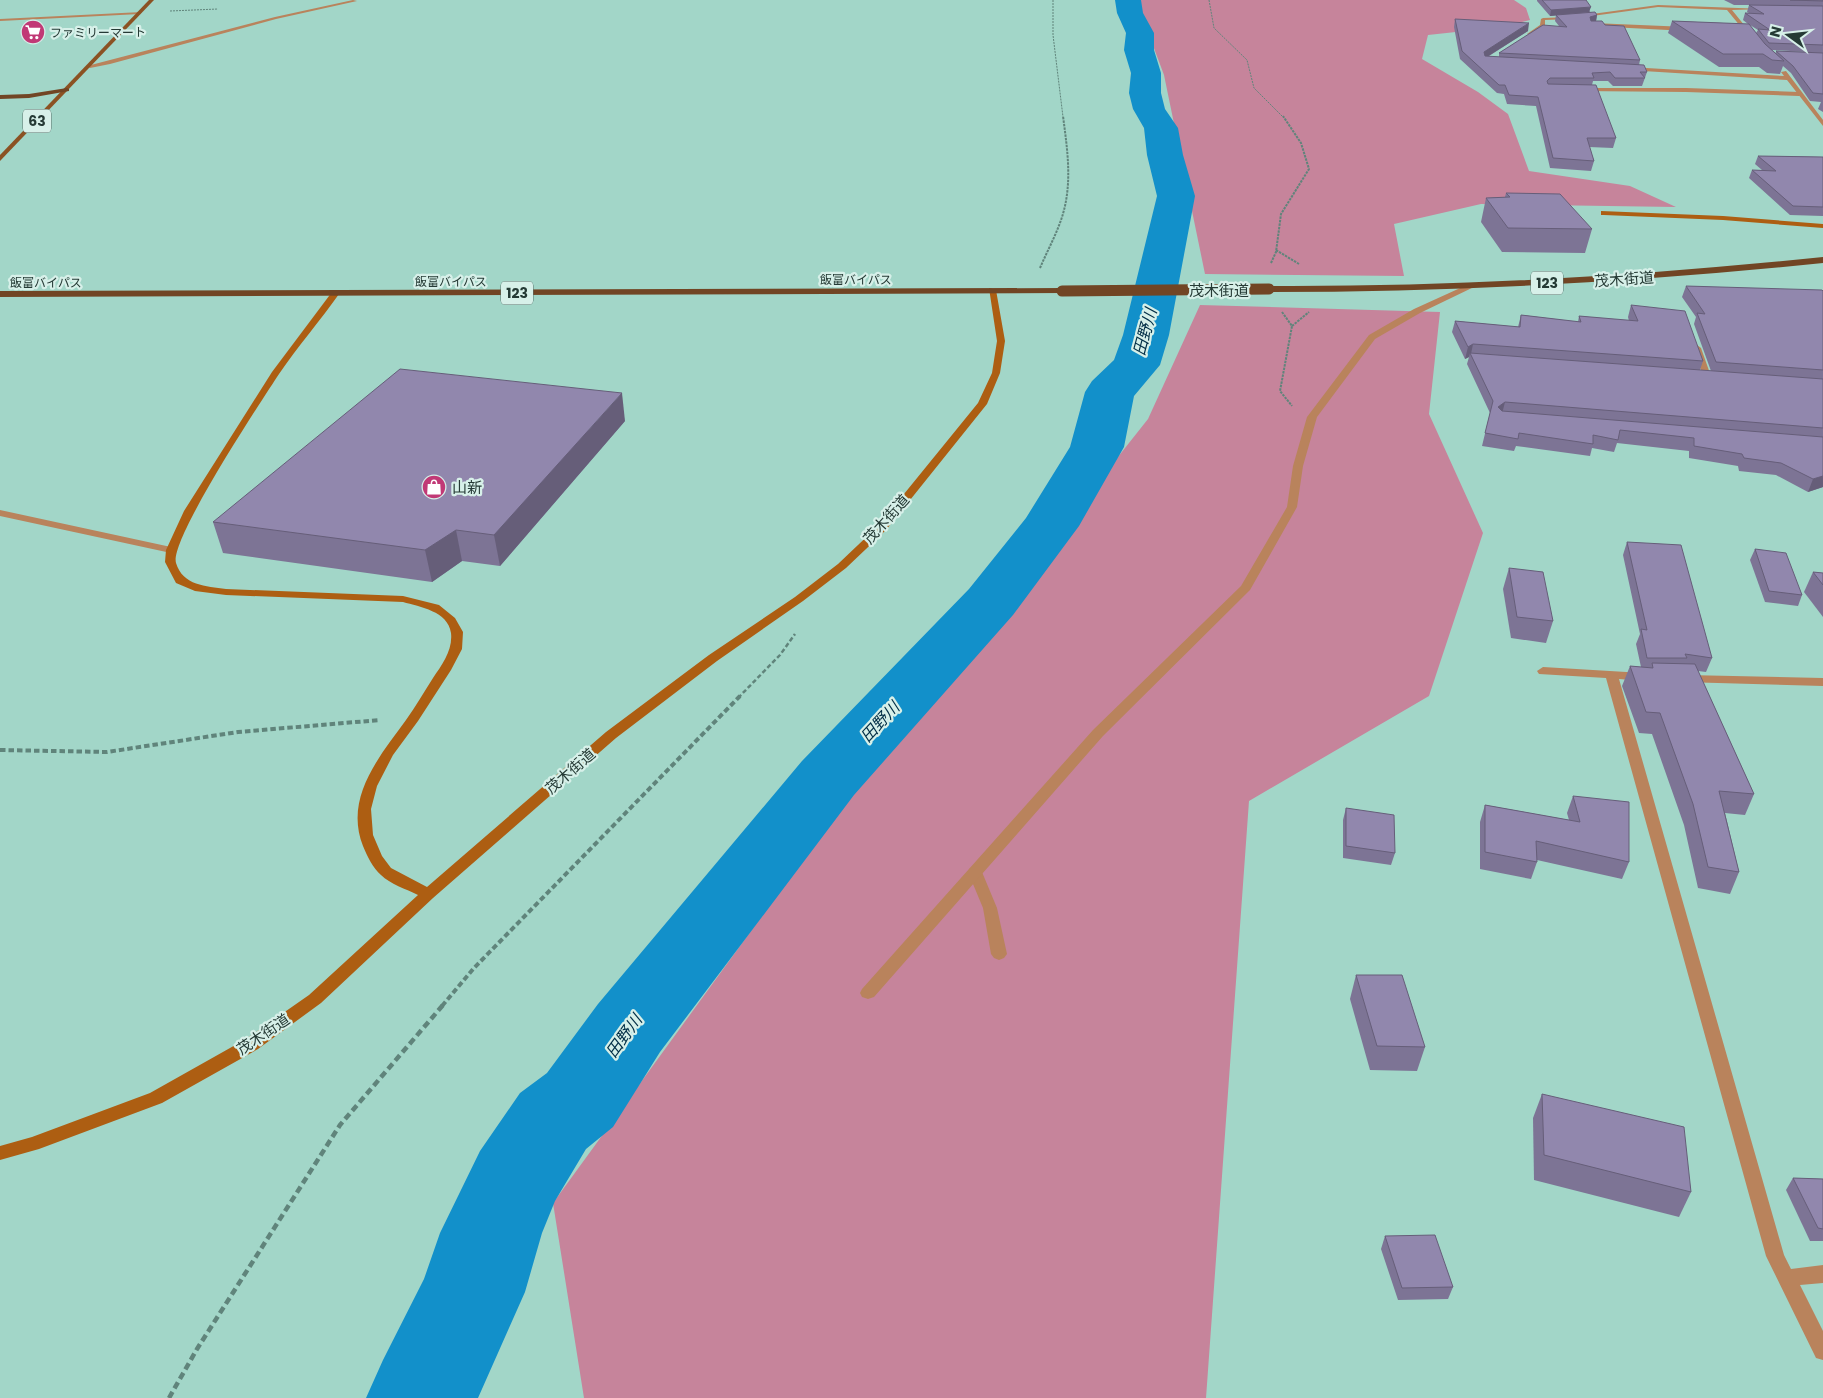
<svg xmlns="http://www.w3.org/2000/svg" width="1823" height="1398" font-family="Poppins,'Noto Sans JP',sans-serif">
<rect width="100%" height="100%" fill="#a2d6c8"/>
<!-- green -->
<g fill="#c6849b">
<path d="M 1136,0 L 1514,0 L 1526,8 L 1530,20 L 1502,27 L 1428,35 L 1422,59 L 1478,92 L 1508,114 L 1529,171 L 1630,186 L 1676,207 L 1481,204 L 1394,224 L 1404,276 L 1205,274 L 1164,75 Z"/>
<path d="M 1200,305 L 1440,312 L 1429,414 L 1483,533 L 1429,696 L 1249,801 L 1206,1398 L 584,1398 L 553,1203 L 847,799 L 1148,419 Z"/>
</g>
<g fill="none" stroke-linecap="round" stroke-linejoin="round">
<!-- river -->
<path fill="#1290ca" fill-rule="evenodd" d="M 1115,0 L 1141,0 L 1143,13 L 1154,33 L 1154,50 L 1161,73 L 1161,93 L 1165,109 L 1178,128 L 1183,155 L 1195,196 L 1169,335 L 1160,365 L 1134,396 L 1124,447 L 1079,526 L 1013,615 L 854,795 L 660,1052 L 613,1127 L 586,1149 L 555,1201 L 542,1233 L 525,1292 L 478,1398 L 366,1398 L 383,1360 L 424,1279 L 440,1233 L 480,1151 L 520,1093 L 547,1073 L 598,1004 L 802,761 L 969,589 L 1026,518 L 1070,447 L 1085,392 L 1092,381 L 1114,360 L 1123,335 L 1157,196 L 1147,155 L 1144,128 L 1133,109 L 1129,93 L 1131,73 L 1124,50 L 1126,33 L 1117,13 Z"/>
<!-- path-far4 -->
<g stroke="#60847b" stroke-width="1" stroke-dasharray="2 1" stroke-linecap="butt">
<path d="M 1053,0 L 1053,35 L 1063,117"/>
<path d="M 1209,0 L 1214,28 L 1247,60 L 1254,88 L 1283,117"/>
<path d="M 170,11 L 218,9"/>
</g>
<!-- path-far3 -->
<g stroke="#60847b" stroke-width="2" stroke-dasharray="2.5 1" stroke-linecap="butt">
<path d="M 1276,250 L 1299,264"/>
<path d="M 1271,263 L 1276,252 L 1281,214 L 1309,169 L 1301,143 L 1283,116"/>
<path d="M 1040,268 C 1048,249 1059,230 1064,210 C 1072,179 1067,147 1063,116"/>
<path d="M 1282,312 L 1292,326 L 1280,391 L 1292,406"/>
<path d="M 1292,326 L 1309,312"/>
</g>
<!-- path-far2 -->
<path stroke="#60847b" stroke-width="2.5" stroke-dasharray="4.5 2.5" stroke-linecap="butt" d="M 738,698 L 780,655 L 795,634"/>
<!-- path-far1 -->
<g stroke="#60847b" stroke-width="4" stroke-dasharray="5.5 3" stroke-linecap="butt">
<path d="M 0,750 L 107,752 L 238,732 L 380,720"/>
<path d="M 442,1006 L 474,968 L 740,696"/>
</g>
<!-- path -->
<path stroke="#60847b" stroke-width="4.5" stroke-dasharray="7 4" stroke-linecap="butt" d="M 169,1398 L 197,1349 L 340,1125 L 443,1005"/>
<!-- lane -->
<g fill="#b9835c" fill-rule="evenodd">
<path d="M 1581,88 L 1686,88 L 1799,92 L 1802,94 L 1799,96 L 1686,92 L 1579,91 Z"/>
<path d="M 975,867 L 980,868 L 982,872 L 997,908 L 1007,954 L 1004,958 L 999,960 L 994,958 L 991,954 L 983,908 L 968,872 L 970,868 Z"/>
</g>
<!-- street -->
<g fill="#b9835c" fill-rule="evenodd">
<path d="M 353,0 L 357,1 L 276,19 L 110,64 L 90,68 L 87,66 L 275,17 Z"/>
<path d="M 1658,5 L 1765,9 L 1732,10 L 1753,36 L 1750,38 L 1727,10 L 1658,7 L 1570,19 L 1545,20 L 1545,27 L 1532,35 L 1527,34 L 1540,25 L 1541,19 L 1543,18 L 1570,17 Z"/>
<path d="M 142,12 L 140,14 L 0,21 L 0,19 Z"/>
<path d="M 1593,23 L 1687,27 L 1690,29 L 1687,31 L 1591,26 Z"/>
<path d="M 1629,67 L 1784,76 L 1781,72 L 1786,71 L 1823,120 L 1823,126 L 1787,80 L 1627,70 Z"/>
<path d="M 1469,284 L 1476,286 L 1420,313 L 1375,339 L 1317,417 L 1303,466 L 1297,507 L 1250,590 L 1103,736 L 874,997 L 868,999 L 862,997 L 860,993 L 862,989 L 1093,730 L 1241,586 L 1287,507 L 1293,466 L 1307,417 L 1369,335 L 1414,309 Z"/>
<path d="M 1697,345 L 1701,348 L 1712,379 L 1711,381 L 1705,381 L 1704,379 L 1693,348 Z"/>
<path d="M 0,510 L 171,547 L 176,550 L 171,553 L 0,516 Z"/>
<path d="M 1543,667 L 1643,673 L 1649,677 L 1643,681 L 1619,679 L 1784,1255 L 1791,1269 L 1823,1265 L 1823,1283 L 1800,1285 L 1823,1331 L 1823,1360 L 1816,1358 L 1766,1256 L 1606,678 L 1539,674 L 1537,671 Z"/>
<path d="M 1686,675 L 1823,678 L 1823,686 L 1682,682 L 1680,679 L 1682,676 Z"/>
</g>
<!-- secondary -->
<g fill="#ad5e12" fill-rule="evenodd">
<path d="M 1601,211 L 1723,216 L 1823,224 L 1823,228 L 1723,220 L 1604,215 L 1601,215 Z"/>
<path d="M 989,288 L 996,290 L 1005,341 L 1000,373 L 987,404 L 886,530 L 846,568 L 803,601 L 717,661 L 616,738 L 433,898 L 321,1003 L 258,1049 L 162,1103 L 39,1149 L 0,1160 L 0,1146 L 32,1137 L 150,1093 L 246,1039 L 309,995 L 418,895 C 406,889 390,884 381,875 C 373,868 367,856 363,846 C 344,798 379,757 406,720 C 416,706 424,692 433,678 C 442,665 453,650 451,633 C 448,611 420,607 403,602 L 226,595 L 195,591 L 176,583 L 165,562 L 166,550 L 184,511 L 272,372 L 332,292 L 339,294 C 320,321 298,346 279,374 C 262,400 169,540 176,563 C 183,586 206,586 226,589 L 403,596 L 439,605 L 455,618 L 463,632 L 462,649 L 451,670 L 418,721 L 393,755 L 377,786 L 371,809 L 373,835 L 382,856 L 391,868 L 427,887 L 606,732 L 709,655 L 795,597 L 838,564 L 878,526 L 978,403 L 992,373 L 997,341 Z"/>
</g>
<!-- primary -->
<path fill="#8b5223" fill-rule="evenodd" d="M 149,0 L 154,0 L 0,161 L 0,155 Z"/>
<!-- highway -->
<g fill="#714524" fill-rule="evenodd">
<path d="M 67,88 L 69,89 L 69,91 L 29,98 L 0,99 L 0,95 L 29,94 Z"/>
<path d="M 1823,257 L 1823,263 C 1639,282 1454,292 1269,292 L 1264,289 L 1269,286 C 1454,287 1639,276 1823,257 Z"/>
<path d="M 1062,288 L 1067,291 L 1065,293 L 0,297 L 0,291 Z"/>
</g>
<!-- highway-bridge -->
<path stroke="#714524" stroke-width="11" d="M 1062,291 L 1269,289"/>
</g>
<!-- wall -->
<g fill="#7d7495" fill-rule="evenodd">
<path d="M 1537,0 L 1586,0 L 1590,12 L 1597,15 L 1596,21 L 1605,25 L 1640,60 L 1639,65 L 1647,72 L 1642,86 L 1613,86 L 1608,81 L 1593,81 L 1592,85 L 1616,138 L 1613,148 L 1589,147 L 1594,161 L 1591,171 L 1550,168 L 1536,106 L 1507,104 L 1504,94 L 1497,93 L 1460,59 L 1454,27 L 1455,19 L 1528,31 L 1489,56 L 1499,57 L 1499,53 L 1559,26 L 1555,21 L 1556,15 L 1572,14 L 1550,16 L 1537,1 Z"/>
<path d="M 1724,0 L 1823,0 L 1823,112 L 1818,109 L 1821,102 L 1810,101 L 1791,73 L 1783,66 L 1780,74 L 1767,73 L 1759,67 L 1719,67 L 1668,33 L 1672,21 L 1748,24 L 1743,20 L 1745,13 L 1749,13 L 1747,12 L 1749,5 L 1734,5 ZM 1750,25 L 1758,30 L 1756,33 ZM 1772,50 L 1808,52 L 1776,51 L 1776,53 Z"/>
<path d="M 1758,156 L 1823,157 L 1823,216 L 1790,215 L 1749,178 L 1752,170 L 1762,170 L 1755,164 Z"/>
<path d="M 1506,193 L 1592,229 L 1585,253 L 1502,252 L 1481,222 L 1486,198 L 1505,197 Z"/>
<path d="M 1686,286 L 1823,291 L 1823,487 L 1808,492 L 1776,475 L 1739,471 L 1738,466 L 1689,458 L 1689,451 L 1617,443 L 1614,452 L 1592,448 L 1590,456 L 1516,446 L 1514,451 L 1482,446 L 1490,413 L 1467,364 L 1469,357 L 1465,359 L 1452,332 L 1455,321 L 1518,327 L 1521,315 L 1578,322 L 1579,316 L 1629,321 L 1628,317 L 1631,305 L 1703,361 L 1700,370 L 1711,371 L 1694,324 L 1696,317 L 1682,297 Z"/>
<path d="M 625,421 L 500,566 L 462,561 L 432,582 L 223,553 L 213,522 Z"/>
<path d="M 1627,542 L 1712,658 L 1706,672 L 1698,671 L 1754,794 L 1745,815 L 1725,813 L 1739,872 L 1730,894 L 1698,888 L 1684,825 L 1652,734 L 1639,733 L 1622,686 L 1630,666 L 1641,667 L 1636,644 L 1640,634 L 1623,555 Z"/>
<path d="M 1755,549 L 1802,595 L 1798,606 L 1765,602 L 1750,560 Z"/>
<path d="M 1509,568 L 1553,621 L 1546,643 L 1511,638 L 1503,589 Z"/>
<path d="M 1813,572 L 1823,573 L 1823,617 L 1804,592 Z"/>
<path d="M 1573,796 L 1629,862 L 1622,879 L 1537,860 L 1537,862 L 1531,879 L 1480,869 L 1480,822 L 1485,805 L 1569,820 L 1567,813 Z"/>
<path d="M 1346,808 L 1395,853 L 1391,865 L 1343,858 L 1343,820 Z"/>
<path d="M 1356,975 L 1425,1047 L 1417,1071 L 1370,1070 L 1350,999 Z"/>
<path d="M 1542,1094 L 1691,1192 L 1679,1217 L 1534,1180 L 1533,1118 Z"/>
<path d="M 1793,1178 L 1823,1179 L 1823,1241 L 1810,1241 L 1786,1190 Z"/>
<path d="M 1385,1236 L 1453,1287 L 1448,1299 L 1398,1300 L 1381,1249 Z"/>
</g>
<!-- shaded-wall -->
<g fill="#665e79">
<path d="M 1591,7 L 1589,12 L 1550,16 L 1551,10 Z"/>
<path d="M 1597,15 L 1596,21 L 1589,23 L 1590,17 Z"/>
<path d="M 1529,23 L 1528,31 L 1482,60 L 1484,52 Z"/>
<path d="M 1473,344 L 1471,354 L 1470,353 L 1469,357 L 1465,359 L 1468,347 Z"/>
<path d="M 622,393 L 625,421 L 500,566 L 494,535 Z"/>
<path d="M 1505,402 L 1502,414 L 1498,407 Z"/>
<path d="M 1823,476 L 1823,487 L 1808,492 L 1813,479 Z"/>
<path d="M 456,530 L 462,561 L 432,582 L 425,550 Z"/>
</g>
<!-- building -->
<g fill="#9187ad" stroke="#665e79">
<path d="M 1542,0 L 1586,0 L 1591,7 L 1551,10 Z"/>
<path d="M 1790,0 L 1823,0 L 1823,1 Z"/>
<path d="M 1749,5 L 1823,6 L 1823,45 L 1769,43 L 1758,29 L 1770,30 L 1745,13 L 1764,14 Z"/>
<path d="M 1595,12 L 1597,15 L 1590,17 L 1591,21 L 1602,21 L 1605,25 L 1624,26 L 1640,60 L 1499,53 L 1543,25 L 1567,27 L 1556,15 Z"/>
<path d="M 1455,19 L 1529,23 L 1484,52 L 1485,56 L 1644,65 L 1647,72 L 1640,72 L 1645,78 L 1615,78 L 1610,72 L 1592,73 L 1594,78 L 1550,78 L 1547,81 L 1548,84 L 1596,85 L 1616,138 L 1587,138 L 1594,161 L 1553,158 L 1538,97 L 1509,95 L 1505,85 L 1499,85 L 1462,51 Z"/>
<path d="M 1672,21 L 1749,24 L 1765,44 L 1784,61 L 1772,60 L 1763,54 L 1723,54 Z"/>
<path d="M 1776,51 L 1823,53 L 1823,94 L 1813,93 L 1793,66 Z"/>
<path d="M 1758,156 L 1823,157 L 1823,207 L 1793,206 L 1752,170 L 1776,171 Z"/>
<path d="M 1506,193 L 1560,194 L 1592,229 L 1508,228 L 1486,198 L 1510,197 Z"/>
<path d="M 1686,286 L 1822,290 L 1823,291 L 1823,370 L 1716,362 L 1697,313 L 1705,314 Z"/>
<path d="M 1631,305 L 1685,311 L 1703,361 L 1473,344 L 1468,347 L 1455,321 L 1520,327 L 1521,315 L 1581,322 L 1579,316 L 1638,321 Z"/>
<path d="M 1470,353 L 1823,379 L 1823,428 L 1505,402 L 1498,407 L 1502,411 L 1823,437 L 1823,476 L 1813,479 L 1781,463 L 1744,458 L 1742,454 L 1694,446 L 1694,438 L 1620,430 L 1618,440 L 1593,435 L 1593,444 L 1519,433 L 1518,439 L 1485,433 L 1493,401 Z"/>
<path d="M 400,369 L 622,393 L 494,535 L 456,530 L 425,550 L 213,522 Z"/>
<path d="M 1627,542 L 1681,545 L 1712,658 L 1685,654 L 1687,658 L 1647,658 L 1641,629 L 1647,630 Z"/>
<path d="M 1755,549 L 1786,553 L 1802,595 L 1769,591 Z"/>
<path d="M 1509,568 L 1543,572 L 1553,621 L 1517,617 Z"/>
<path d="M 1813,572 L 1823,573 L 1823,585 Z"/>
<path d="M 1652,663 L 1695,664 L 1754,794 L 1719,791 L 1739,872 L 1708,867 L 1693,804 L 1660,713 L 1646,712 L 1630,666 L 1653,668 Z"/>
<path d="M 1573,796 L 1629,802 L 1629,862 L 1536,841 L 1537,862 L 1485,852 L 1485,805 L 1580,822 Z"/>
<path d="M 1346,808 L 1394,815 L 1395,853 L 1346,846 Z"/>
<path d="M 1356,975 L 1402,975 L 1425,1047 L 1377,1046 Z"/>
<path d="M 1542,1094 L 1684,1127 L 1691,1192 L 1544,1155 Z"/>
<path d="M 1793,1178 L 1823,1179 L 1823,1229 L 1818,1228 Z"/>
<path d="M 1435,1235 L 1453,1287 L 1402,1288 L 1385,1236 Z"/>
</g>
<!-- icons -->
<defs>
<g id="supermarket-disc" transform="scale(1.25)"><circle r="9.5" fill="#c13976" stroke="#d7f0e9"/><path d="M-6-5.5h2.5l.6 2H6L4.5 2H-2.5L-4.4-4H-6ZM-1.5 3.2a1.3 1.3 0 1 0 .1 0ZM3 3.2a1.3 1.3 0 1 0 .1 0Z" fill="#fff"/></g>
<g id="shop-disc" transform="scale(1.25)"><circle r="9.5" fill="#c13976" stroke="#d7f0e9"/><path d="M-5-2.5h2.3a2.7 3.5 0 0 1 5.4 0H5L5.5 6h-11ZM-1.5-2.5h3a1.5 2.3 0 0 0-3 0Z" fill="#fff"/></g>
</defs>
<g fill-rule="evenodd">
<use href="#supermarket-disc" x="33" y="32"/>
<use href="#shop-disc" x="434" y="487"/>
</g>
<g text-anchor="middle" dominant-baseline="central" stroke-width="4.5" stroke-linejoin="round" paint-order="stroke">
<!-- far-poi labels -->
<g font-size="12" fill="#253a35" stroke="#d7f0e9" text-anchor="start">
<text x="50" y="32">ファミリーマート</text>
</g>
<!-- far-street labels -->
<g font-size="12" fill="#253a35" stroke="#d7f0e9">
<text x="856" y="279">飯富バイパス</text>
<text x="451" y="281">飯富バイパス</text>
<text x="46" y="282">飯富バイパス</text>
</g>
<!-- shield labels -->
<g fill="#d7f0e9" stroke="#5a716b" stroke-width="1">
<rect x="23" y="109.5" width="28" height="23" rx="4"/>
<rect x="1531" y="271.5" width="32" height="23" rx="4"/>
<rect x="501" y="281.5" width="32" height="23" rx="4"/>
</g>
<g font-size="14" font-weight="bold" fill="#253a35">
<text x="37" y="121">63</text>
<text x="1547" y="283">123</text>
<text x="517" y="293">123</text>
</g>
<!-- street labels -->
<g font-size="15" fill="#253a35" stroke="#d7f0e9">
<text transform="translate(1624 279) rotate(-4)">茂木街道</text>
<text x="1219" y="290">茂木街道</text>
<text transform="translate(886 519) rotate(-48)">茂木街道</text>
<text transform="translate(570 771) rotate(-41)">茂木街道</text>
<text transform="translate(263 1034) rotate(-34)">茂木街道</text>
</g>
<!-- poi labels -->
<g font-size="15" fill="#253a35" stroke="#d7f0e9" text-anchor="start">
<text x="452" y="487">山新</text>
</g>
<!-- water labels -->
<g font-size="16" font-style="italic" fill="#002d45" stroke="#d7f0e9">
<text transform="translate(1145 332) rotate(-75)">田野川</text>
<text transform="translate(880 722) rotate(-47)">田野川</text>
<text transform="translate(624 1036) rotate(-54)">田野川</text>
</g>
</g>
<!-- north arrow -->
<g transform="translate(1788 35) rotate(285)" stroke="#d7f0e9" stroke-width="4" paint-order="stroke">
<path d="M0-4L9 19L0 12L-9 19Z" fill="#253a35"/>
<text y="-8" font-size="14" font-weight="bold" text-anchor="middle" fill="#253a35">N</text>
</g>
</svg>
